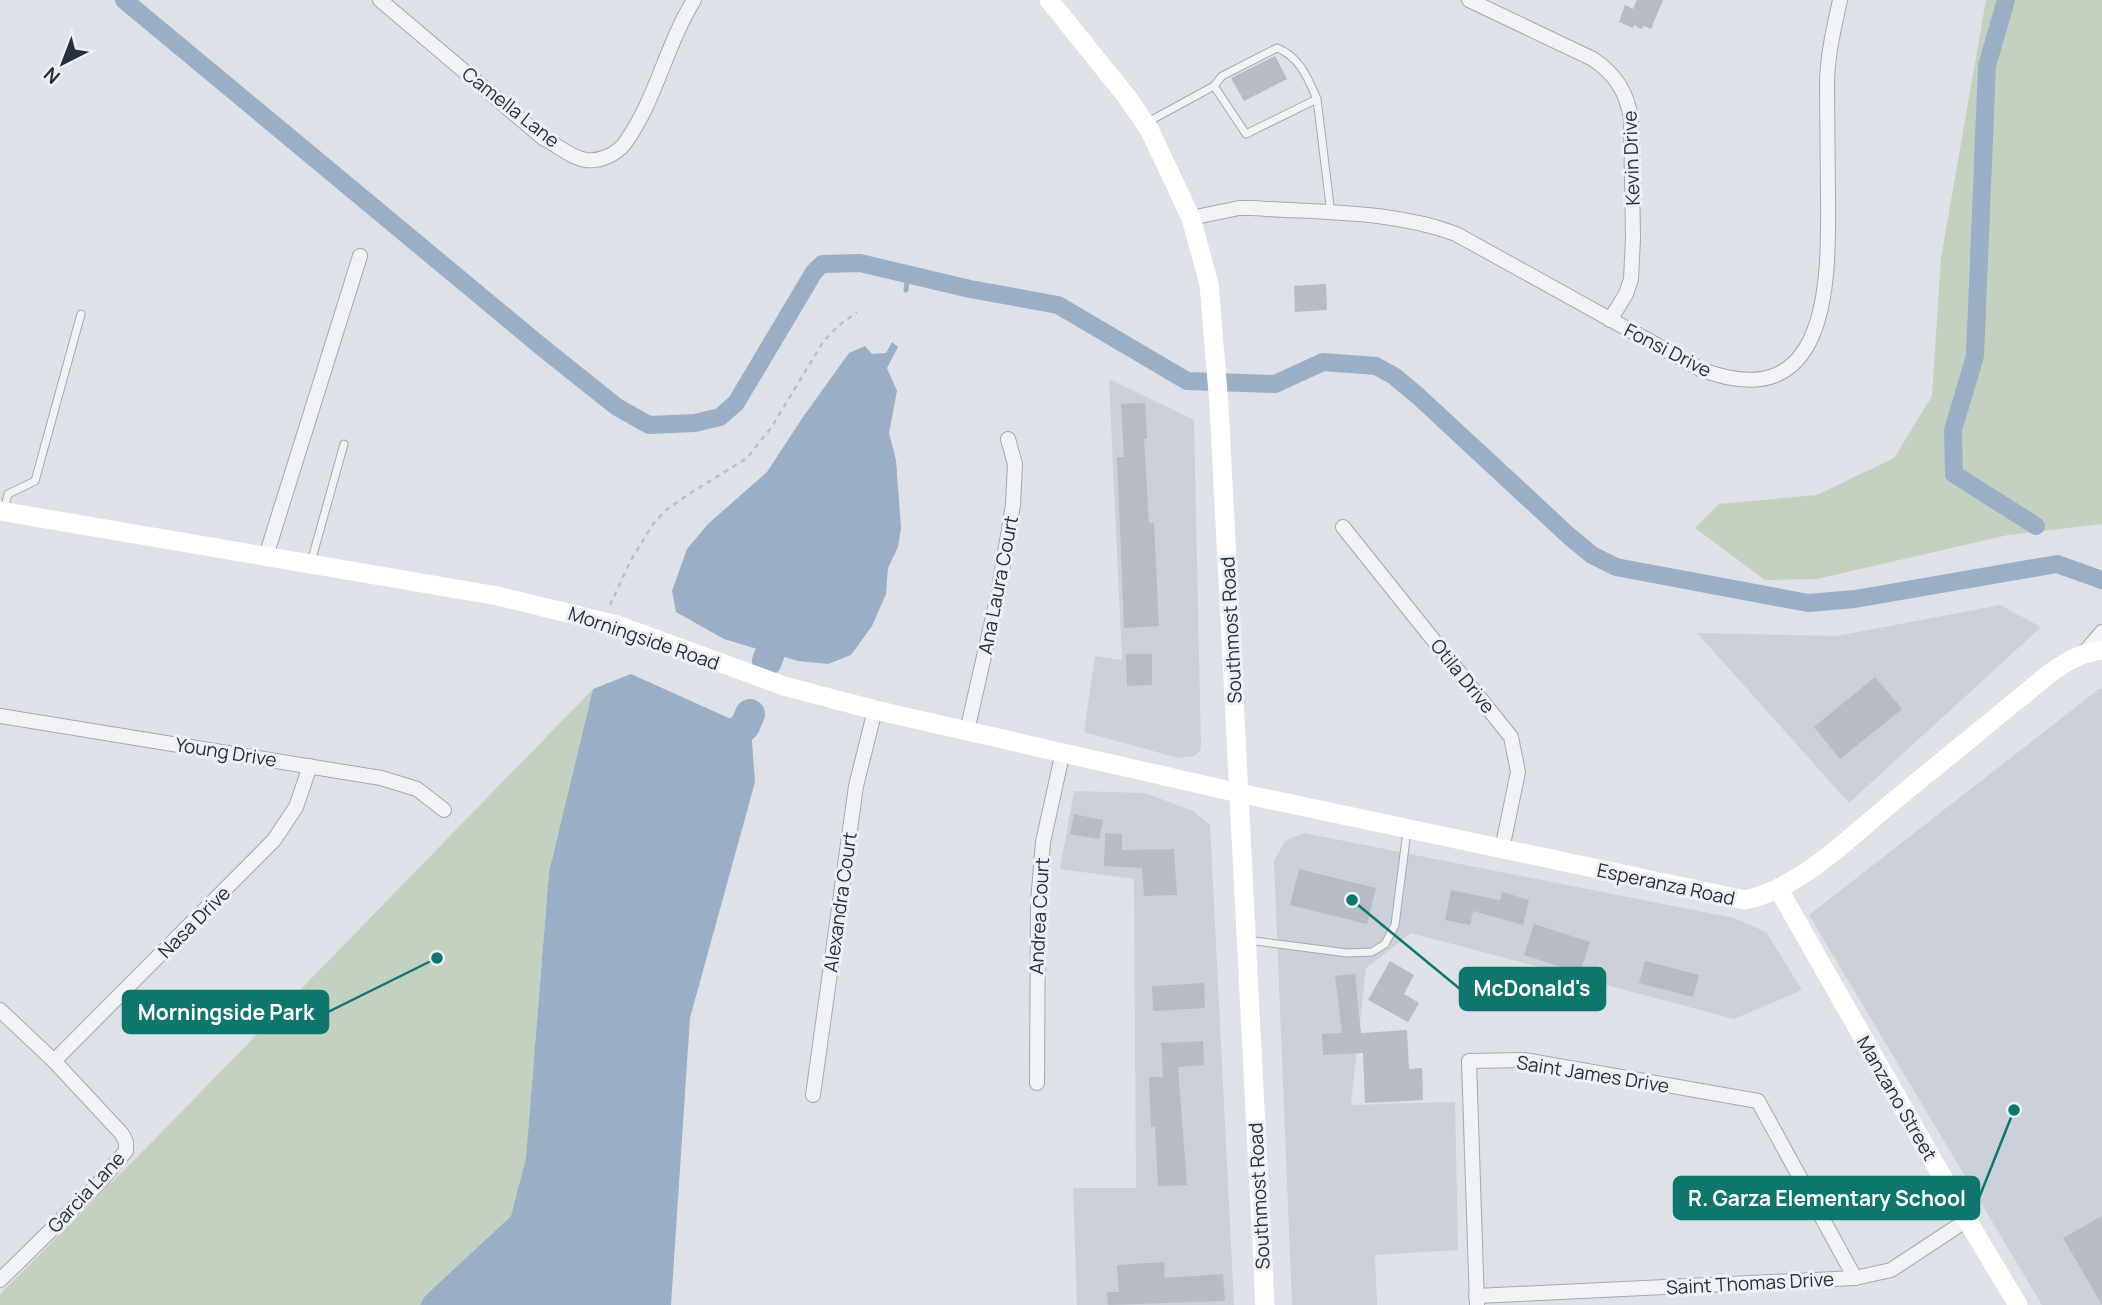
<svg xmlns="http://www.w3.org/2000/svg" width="2102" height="1305" font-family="Manrope,sans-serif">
<rect width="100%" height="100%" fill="#dee1e7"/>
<!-- built -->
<g fill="#ccd0d9">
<path d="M 1109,379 L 1194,420 L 1201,749 L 1195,756 L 1178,758 L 1084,732 L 1095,656 L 1122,660 Z"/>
<path d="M 2000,605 L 2041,627 L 1849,803 L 1697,633 L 1837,636 Z"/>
<path d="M 2099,689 L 2102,689 L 2102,1305 L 2042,1305 L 1809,915 Z"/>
<path d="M 1074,791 L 1145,793 L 1193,811 L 1210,825 L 1234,1305 L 1077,1305 L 1073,1188 L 1136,1188 L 1134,879 L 1060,869 Z"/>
<path d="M 1304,833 L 1734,918 L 1766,932 L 1802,990 L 1734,1019 L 1411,933 L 1366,968 L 1351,1105 L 1455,1102 L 1458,1250 L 1375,1255 L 1377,1305 L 1292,1305 L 1274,861 L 1285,841 Z"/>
</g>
<!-- green -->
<g fill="#c4d1c0">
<path d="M 1986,0 L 2102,0 L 2102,524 L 2008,535 L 1817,579 L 1765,580 L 1695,528 L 1719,504 L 1817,495 L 1894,458 L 1932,396 L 1941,258 Z"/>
<path d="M 593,689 L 549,872 L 526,1159 L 511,1216 L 425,1296 L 420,1305 L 0,1305 L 0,1294 L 157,1137 Z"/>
</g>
<!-- water -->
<g fill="#9aafc6">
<path d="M 892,342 L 898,347 L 887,368 L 897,391 L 889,433 L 896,460 L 901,528 L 898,547 L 888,568 L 886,594 L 872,626 L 851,655 L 828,664 L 798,661 L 724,639 L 676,612 L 672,591 L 687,549 L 708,524 L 767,472 L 803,417 L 849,353 L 865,346 L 872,354 L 886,353 Z"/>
<path d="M 631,674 L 751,728 L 755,782 L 690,1018 L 671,1305 L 420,1305 L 425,1296 L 511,1216 L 526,1158 L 549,872 L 593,689 Z"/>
</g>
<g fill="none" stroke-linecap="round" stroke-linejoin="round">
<!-- stream -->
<path stroke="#9aafc6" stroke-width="5" d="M 906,290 L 908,274"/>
<!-- canal -->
<g stroke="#9aafc6" stroke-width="18">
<path d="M 124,0 L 543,348 L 617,407 L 649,425 L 695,423 L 720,417 L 736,403 L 814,272 L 822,264 L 860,263 L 970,289 L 1058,305 L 1187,381 L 1275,384 L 1323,362 L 1376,366 L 1394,376 L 1418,396 L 1569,536 L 1592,555 L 1616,567 L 1808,603 L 1855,599 L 2057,564 L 2102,580"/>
<path d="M 2006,0 L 1987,66 L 1975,356 L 1953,430 L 1954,474 L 2036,526"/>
</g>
<!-- river -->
<g stroke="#9aafc6" stroke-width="30">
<path d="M 767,661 L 784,615"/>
<path d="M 713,750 L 745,726 L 750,714"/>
</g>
</g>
<!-- building -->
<g fill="#b6bbc4">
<path d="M 1637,0 L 1663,0 L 1651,29 L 1644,26 L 1641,29 L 1634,25 L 1633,28 L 1619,22 L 1625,5 L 1633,9 Z"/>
<path d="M 1275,56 L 1287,79 L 1244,101 L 1231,78 Z"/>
<path d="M 1326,284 L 1327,310 L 1295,312 L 1294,286 Z"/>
<path d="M 1145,403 L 1147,439 L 1144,439 L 1149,523 L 1154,523 L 1159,626 L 1124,628 L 1117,457 L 1124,457 L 1121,404 Z"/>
<path d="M 1126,654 L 1152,654 L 1152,685 L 1127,686 Z"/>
<path d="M 1875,677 L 1902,709 L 1840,759 L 1814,727 Z"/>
<path d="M 1074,814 L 1103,820 L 1099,839 L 1070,834 Z"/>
<path d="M 1105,833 L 1122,834 L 1122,850 L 1174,849 L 1177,895 L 1144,896 L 1142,868 L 1104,866 Z"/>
<path d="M 1299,869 L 1376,888 L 1367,924 L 1290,905 Z"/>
<path d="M 1451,890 L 1500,900 L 1502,892 L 1529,900 L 1523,925 L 1473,911 L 1470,925 L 1445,920 Z"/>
<path d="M 1534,924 L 1590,942 L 1580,973 L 1524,955 Z"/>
<path d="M 1390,961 L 1414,975 L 1404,994 L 1419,1003 L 1408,1022 L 1368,1000 Z"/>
<path d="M 1645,961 L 1699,975 L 1693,997 L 1639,983 Z"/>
<path d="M 1355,974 L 1361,1033 L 1407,1030 L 1409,1069 L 1422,1068 L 1423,1100 L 1365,1103 L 1363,1053 L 1323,1055 L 1322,1034 L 1342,1033 L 1335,976 Z"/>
<path d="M 1204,983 L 1205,1008 L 1153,1011 L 1152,986 Z"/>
<path d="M 1203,1041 L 1204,1065 L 1178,1067 L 1187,1185 L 1158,1186 L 1155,1126 L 1151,1127 L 1149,1077 L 1163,1077 L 1161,1043 Z"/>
<path d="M 2102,1216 L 2102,1305 L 2063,1238 Z"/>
<path d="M 1164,1262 L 1165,1278 L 1223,1274 L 1225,1301 L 1108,1305 L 1107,1292 L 1119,1292 L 1117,1265 Z"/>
</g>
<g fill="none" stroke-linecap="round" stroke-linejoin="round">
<!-- lane casing -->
<g stroke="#a4a8b1" stroke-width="9">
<g id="lane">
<path d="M 1214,86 L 1222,76 L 1277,48 C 1299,56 1308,78 1317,99"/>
<path d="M 1146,123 L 1214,86 L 1246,134 L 1317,99 L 1331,214"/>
<path d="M 4,511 L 8,494 L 35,481 L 81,314"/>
<path d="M 311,562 L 344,444"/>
<path d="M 1247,940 L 1347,953 L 1372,952 L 1385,944 L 1395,925 L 1407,831"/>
</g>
</g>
<!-- street casing -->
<g stroke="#a4a8b1" stroke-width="16">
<g id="street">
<path d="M 380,0 L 543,138 C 556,144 571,158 586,160 C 600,162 617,154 625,143 C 656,100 666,45 694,0"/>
<path d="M 1469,0 L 1593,59 C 1616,75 1626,91 1631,118 L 1633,238 L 1631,279 L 1626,294 L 1610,320"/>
<path d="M 1191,218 L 1239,208 L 1252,208 C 1320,213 1392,210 1456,234 L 1700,369 C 1829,419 1829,284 1828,197 C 1828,160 1827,122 1827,85 C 1827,56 1834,28 1840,0"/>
<path d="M 1343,527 L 1511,737 L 1518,772 L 1502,849"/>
<path d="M 266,556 L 360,256"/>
<path d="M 2085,652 L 2102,632"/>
<path d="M 0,716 L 381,778 L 417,789 L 444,810"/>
<path d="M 967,731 L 998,595 L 1013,505 L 1015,464 L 1008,439"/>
<path d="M 0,1010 L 54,1061 L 122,1134 L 126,1142 L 126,1151 L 99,1183 L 0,1280"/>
<path d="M 54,1061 L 274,840 L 296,807 L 310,766"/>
<path d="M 1037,1083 L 1038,903 L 1043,842 L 1063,751"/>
<path d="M 813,1095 L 856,786 L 875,710"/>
<path d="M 1476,1296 L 1855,1278 L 1891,1270 L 1967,1220"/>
<path d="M 1477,1305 L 1469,1061 L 1524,1060 L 1758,1101 L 1855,1278"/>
</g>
</g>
<!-- path -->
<path stroke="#bdbfc6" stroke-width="2.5" stroke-dasharray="5 5" stroke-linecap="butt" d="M 610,605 L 631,560 L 653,524 L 666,510 L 689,494 L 747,458 L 771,428 L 823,342 L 838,326 L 857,312"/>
<!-- lane -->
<use href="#lane" stroke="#f1f2f6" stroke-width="7"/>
<!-- street -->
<use href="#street" stroke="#f1f2f6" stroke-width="14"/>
<!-- secondary -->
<g stroke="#fff" stroke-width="19">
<path d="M 1049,0 L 1127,97 L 1149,129 L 1191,218 L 1209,284 L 1219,405 L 1265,1305"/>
<path d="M 0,511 L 498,596 L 617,625 L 784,686 L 875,710 L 1239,793 L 1745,900 C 1801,888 1851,836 1895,800 C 1947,758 1998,716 2049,674 C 2067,661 2080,653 2102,650"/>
<path d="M 1779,890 L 1967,1220 L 2018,1305"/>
</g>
</g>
<g text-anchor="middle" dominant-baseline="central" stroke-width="6" stroke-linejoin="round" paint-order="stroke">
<!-- street labels -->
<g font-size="19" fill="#282f3d" stroke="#edf0f5">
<text transform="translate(511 107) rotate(38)">Camella Lane</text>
<text transform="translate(1631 158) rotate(-92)">Kevin Drive</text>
<text transform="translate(1668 350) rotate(27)">Fonsi Drive</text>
<text transform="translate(998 585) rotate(-79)">Ana Laura Court</text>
<text transform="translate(1231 630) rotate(-93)">Southmost Road</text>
<text transform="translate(644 638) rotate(19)">Morningside Road</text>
<text transform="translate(1463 676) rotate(51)">Otila Drive</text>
<text transform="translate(226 752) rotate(9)">Young Drive</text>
<text transform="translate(1666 884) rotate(12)">Esperanza Road</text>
<text transform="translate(840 902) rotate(-82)">Alexandra Court</text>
<text transform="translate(1039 916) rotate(-87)">Andrea Court</text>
<text transform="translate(194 922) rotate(-45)">Nasa Drive</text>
<text transform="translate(1593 1074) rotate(9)">Saint James Drive</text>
<text transform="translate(1897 1098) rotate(60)">Manzano Street</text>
<text transform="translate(86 1192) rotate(-47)">Garcia Lane</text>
<text transform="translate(1259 1196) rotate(-93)">Southmost Road</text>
<text transform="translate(1750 1283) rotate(-3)">Saint Thomas Drive</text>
</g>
</g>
<!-- callouts -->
<path fill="none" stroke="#0f766e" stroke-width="2.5" d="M1352 900L1460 989M437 958L328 1012M2014 1110L1979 1198"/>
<g fill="#0f766e" stroke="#edf0f5" stroke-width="2.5">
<circle cx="1352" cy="900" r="7"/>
<circle cx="437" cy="958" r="7"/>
<circle cx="2014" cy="1110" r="7"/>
</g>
<g fill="#0f766e" stroke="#0f766e" stroke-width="2.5">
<rect x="1460" y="968" width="145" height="42" rx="7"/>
<rect x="123" y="991" width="205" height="42" rx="7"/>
<rect x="1674" y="1177" width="305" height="42" rx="7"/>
</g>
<g font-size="21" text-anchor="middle" font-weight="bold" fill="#fff">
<text x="1532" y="996">McDonald's</text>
<text x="226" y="1020">Morningside Park</text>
<text x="1827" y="1206">R. Garza Elementary School</text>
</g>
<!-- north arrow -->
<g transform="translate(63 63) rotate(222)" stroke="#edf0f5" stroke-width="5" paint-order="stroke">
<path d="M0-5L12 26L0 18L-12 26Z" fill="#282f3d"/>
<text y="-10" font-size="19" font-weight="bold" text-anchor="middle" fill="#282f3d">N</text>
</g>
</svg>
